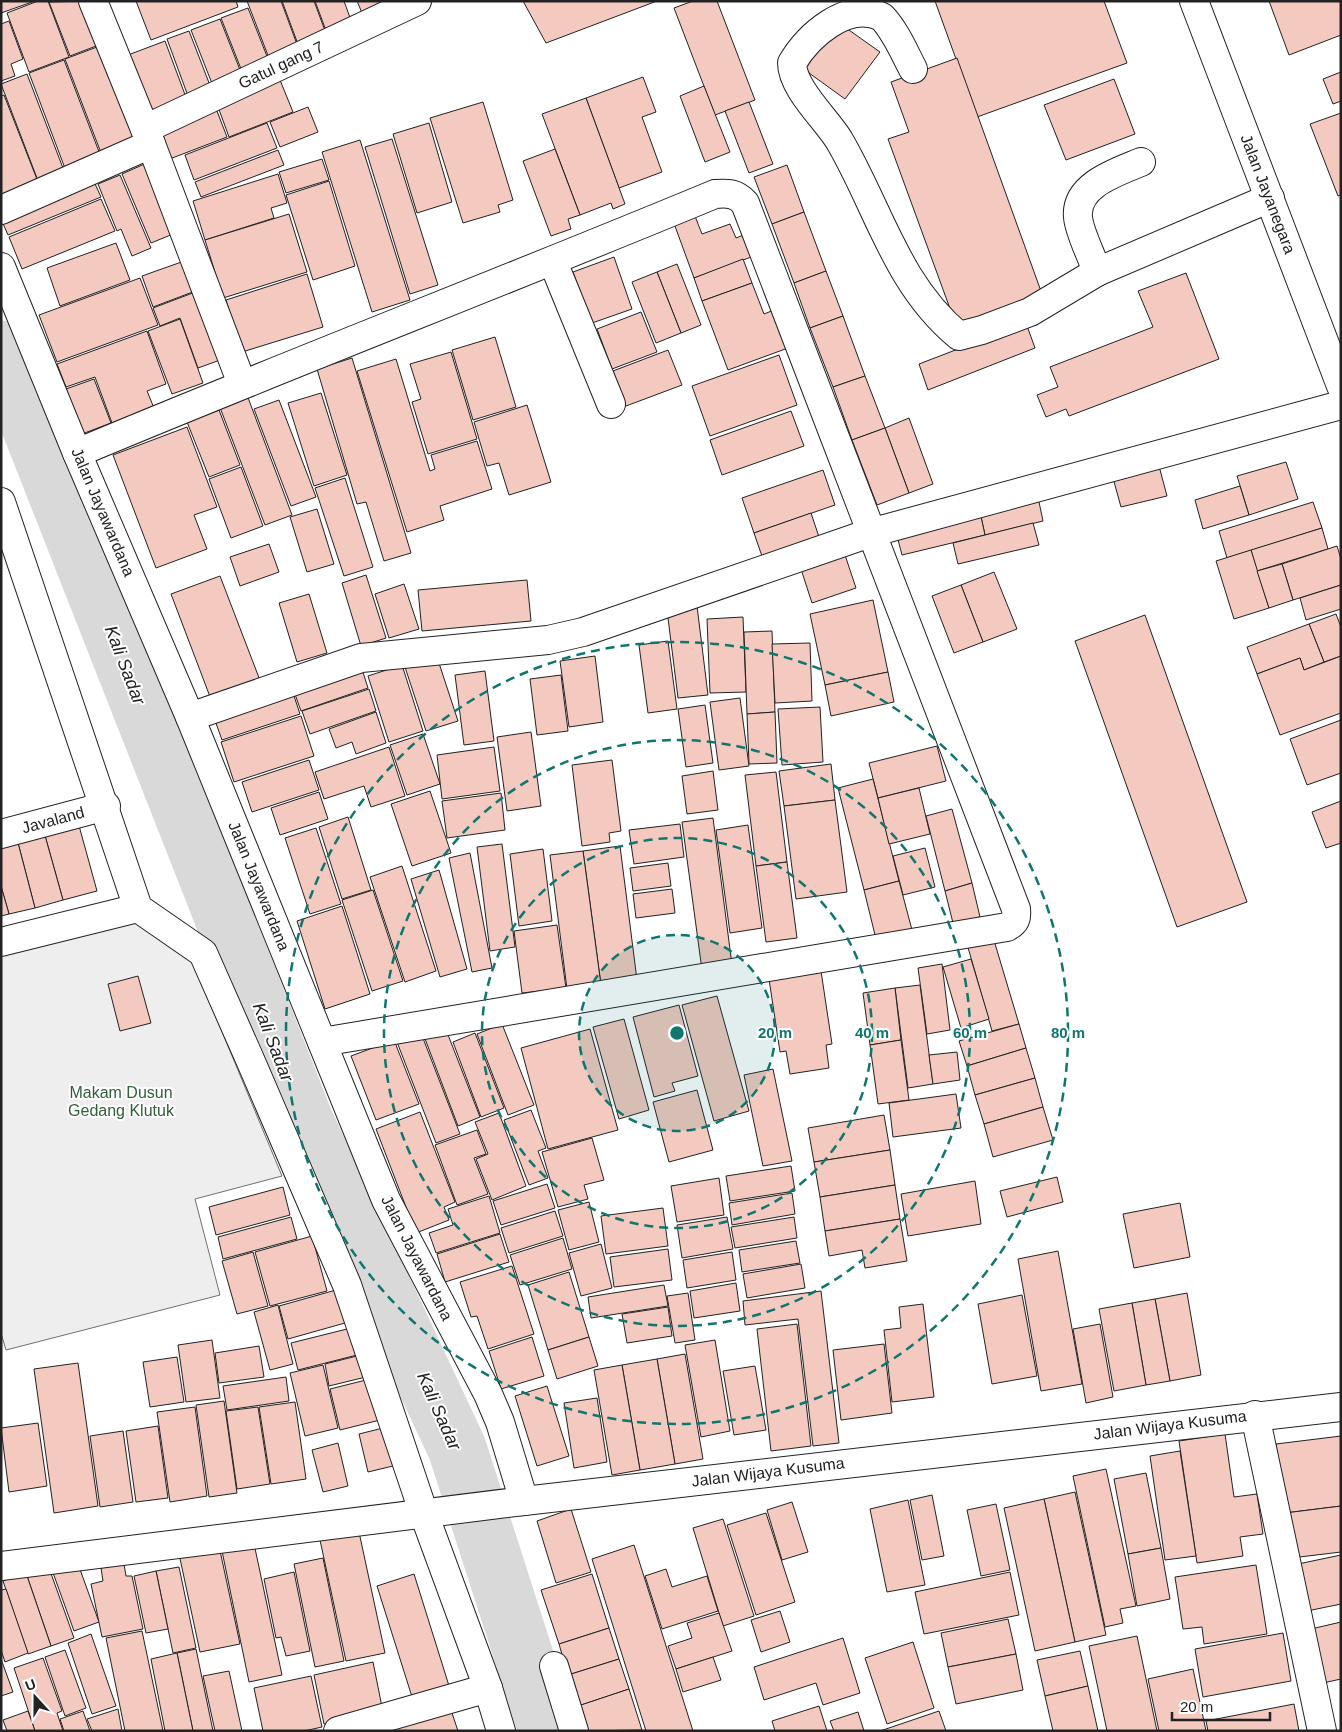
<svg xmlns="http://www.w3.org/2000/svg" width="1342" height="1732" font-family="Arial,sans-serif">
<rect width="100%" height="100%" fill="#fff"/>
<!-- green -->
<path fill="#eee" stroke="#6f6f6f" d="M 133,920 L 193,962 L 282,1176 L 195,1199 L 220,1295 L 6,1350 L 1,1333 L 1,953 Z"/>
<g fill="none" stroke-linecap="round" stroke-linejoin="round">
<!-- river -->
<path stroke="#d9d9d9" stroke-width="59" d="M 1,350 L 304,1121 L 457,1448 L 548,1731"/>
</g>
<!-- building -->
<g fill="#f3c9c0" stroke="#222">
<path d="M 1,1 L 35,1 L 1,13 Z"/>
<path d="M 38,1 L 48,1 L 69,57 L 29,72 L 7,13 Z"/>
<path d="M 88,1 L 104,43 L 70,56 L 49,2 Z"/>
<path d="M 136,1 L 236,1 L 238,7 L 151,40 Z"/>
<path d="M 247,1 L 281,1 L 298,47 L 269,58 Z"/>
<path d="M 282,1 L 314,1 L 327,36 L 299,47 Z"/>
<path d="M 315,1 L 344,1 L 353,26 L 328,36 Z"/>
<path d="M 357,1 L 388,1 L 362,13 Z"/>
<path d="M 523,1 L 657,1 L 546,43 Z"/>
<path d="M 693,1 L 717,1 L 755,100 L 715,115 L 674,8 Z"/>
<path d="M 935,1 L 1104,1 L 1127,63 L 977,117 Z"/>
<path d="M 1269,1 L 1341,1 L 1341,35 L 1289,55 Z"/>
<path d="M 248,8 L 270,64 L 243,74 L 221,18 Z"/>
<path d="M 832,18 L 880,52 L 845,99 L 798,65 Z"/>
<path d="M 220,19 L 242,75 L 213,86 L 191,30 Z"/>
<path d="M 9,21 L 23,59 L 11,64 L 15,76 L 1,81 L 1,24 Z"/>
<path d="M 189,31 L 211,88 L 188,96 L 167,39 Z"/>
<path d="M 165,41 L 187,100 L 151,114 L 128,55 Z"/>
<path d="M 105,44 L 143,143 L 103,158 L 65,59 Z"/>
<path d="M 957,58 L 1042,294 L 956,325 L 888,139 L 909,132 L 891,82 Z"/>
<path d="M 64,60 L 101,157 L 66,171 L 29,73 Z"/>
<path d="M 1341,72 L 1341,101 L 1333,104 L 1323,79 Z"/>
<path d="M 27,74 L 66,176 L 40,186 L 1,84 Z"/>
<path d="M 643,77 L 656,112 L 642,117 L 662,172 L 619,188 L 586,98 Z"/>
<path d="M 1114,79 L 1135,134 L 1066,160 L 1044,105 Z"/>
<path d="M 280,80 L 293,112 L 229,137 L 217,104 Z"/>
<path d="M 704,86 L 730,152 L 705,162 L 680,96 Z"/>
<path d="M 4,95 L 40,187 L 1,202 L 1,96 Z"/>
<path d="M 586,98 L 625,204 L 613,209 L 611,203 L 580,215 L 542,114 Z"/>
<path d="M 483,102 L 513,200 L 498,205 L 500,212 L 463,223 L 430,118 Z"/>
<path d="M 749,102 L 773,164 L 749,173 L 725,111 Z"/>
<path d="M 215,106 L 227,137 L 167,160 L 155,129 Z"/>
<path d="M 308,107 L 318,132 L 280,147 L 270,122 Z"/>
<path d="M 1341,113 L 1341,195 L 1338,196 L 1310,124 Z"/>
<path d="M 267,123 L 277,148 L 194,180 L 185,155 Z"/>
<path d="M 429,123 L 452,202 L 417,213 L 393,134 Z"/>
<path d="M 392,139 L 438,285 L 410,294 L 365,147 Z"/>
<path d="M 360,140 L 410,300 L 372,312 L 322,152 Z"/>
<path d="M 555,149 L 580,215 L 568,219 L 571,229 L 551,236 L 523,161 Z"/>
<path d="M 278,150 L 284,165 L 201,197 L 195,182 Z"/>
<path d="M 322,159 L 329,180 L 286,193 L 279,172 Z"/>
<path d="M 149,162 L 178,232 L 151,243 L 122,174 Z"/>
<path d="M 787,165 L 804,212 L 772,224 L 754,177 Z"/>
<path d="M 278,174 L 287,203 L 271,208 L 274,218 L 205,240 L 193,201 Z"/>
<path d="M 91,175 L 101,197 L 8,235 L 1,219 Z"/>
<path d="M 120,175 L 151,248 L 132,256 L 121,229 L 117,231 L 98,184 Z"/>
<path d="M 329,181 L 355,266 L 313,280 L 286,195 Z"/>
<path d="M 101,199 L 115,231 L 22,269 L 9,237 Z"/>
<path d="M 693,211 L 702,234 L 730,224 L 736,238 L 746,234 L 754,256 L 694,278 L 672,218 Z"/>
<path d="M 804,212 L 826,271 L 794,283 L 772,224 Z"/>
<path d="M 289,214 L 307,272 L 223,298 L 205,240 Z"/>
<path d="M 116,243 L 130,280 L 60,306 L 47,268 Z"/>
<path d="M 614,257 L 632,309 L 592,323 L 573,272 Z"/>
<path d="M 743,259 L 752,283 L 702,301 L 694,278 Z"/>
<path d="M 187,260 L 198,290 L 153,307 L 142,276 Z"/>
<path d="M 677,264 L 701,325 L 681,333 L 657,272 Z"/>
<path d="M 826,271 L 843,316 L 810,328 L 794,283 Z"/>
<path d="M 657,272 L 681,333 L 656,343 L 632,282 Z"/>
<path d="M 1186,273 L 1219,359 L 1069,416 L 1066,409 L 1046,417 L 1037,395 L 1058,387 L 1050,367 L 1153,327 L 1138,291 Z"/>
<path d="M 307,274 L 323,327 L 242,352 L 226,300 Z"/>
<path d="M 140,278 L 158,325 L 57,362 L 39,315 Z"/>
<path d="M 752,283 L 764,314 L 774,310 L 788,348 L 728,370 L 702,301 Z"/>
<path d="M 198,291 L 223,359 L 198,368 L 180,318 L 160,326 L 153,308 Z"/>
<path d="M 641,312 L 657,352 L 612,369 L 597,329 Z"/>
<path d="M 843,316 L 865,376 L 833,387 L 810,328 Z"/>
<path d="M 180,319 L 203,383 L 172,394 L 148,331 Z"/>
<path d="M 1026,323 L 1035,348 L 928,390 L 919,364 Z"/>
<path d="M 147,331 L 166,384 L 147,391 L 154,408 L 112,423 L 95,377 L 66,387 L 57,364 Z"/>
<path d="M 495,337 L 516,407 L 473,420 L 452,350 Z"/>
<path d="M 668,350 L 682,385 L 626,406 L 613,371 Z"/>
<path d="M 451,352 L 477,439 L 428,454 L 412,402 L 421,399 L 410,364 Z"/>
<path d="M 779,355 L 797,405 L 710,436 L 692,386 Z"/>
<path d="M 352,358 L 411,553 L 384,561 L 366,502 L 357,504 L 317,369 Z"/>
<path d="M 396,359 L 430,471 L 435,469 L 431,455 L 477,441 L 492,489 L 440,506 L 444,520 L 407,532 L 357,371 Z"/>
<path d="M 865,376 L 885,428 L 852,440 L 833,387 Z"/>
<path d="M 94,379 L 111,423 L 82,434 L 66,389 Z"/>
<path d="M 321,393 L 347,475 L 314,486 L 288,403 Z"/>
<path d="M 247,395 L 292,515 L 265,525 L 219,405 Z"/>
<path d="M 279,400 L 316,497 L 291,506 L 254,409 Z"/>
<path d="M 527,405 L 551,482 L 509,495 L 499,463 L 487,466 L 474,422 Z"/>
<path d="M 219,410 L 240,465 L 209,477 L 187,422 Z"/>
<path d="M 791,411 L 804,446 L 722,475 L 710,440 Z"/>
<path d="M 909,418 L 933,484 L 909,493 L 885,428 Z"/>
<path d="M 187,427 L 217,507 L 194,515 L 207,549 L 156,568 L 113,455 Z"/>
<path d="M 885,428 L 909,493 L 877,505 L 852,440 Z"/>
<path d="M 1286,462 L 1298,499 L 1249,515 L 1237,476 Z"/>
<path d="M 1159,466 L 1167,496 L 1121,507 L 1113,478 Z"/>
<path d="M 241,467 L 263,526 L 231,538 L 209,479 Z"/>
<path d="M 823,470 L 835,505 L 754,533 L 742,498 Z"/>
<path d="M 345,478 L 373,567 L 344,576 L 315,488 Z"/>
<path d="M 1240,486 L 1249,515 L 1203,529 L 1195,500 Z"/>
<path d="M 1038,497 L 1043,521 L 985,535 L 980,512 Z"/>
<path d="M 1313,502 L 1322,528 L 1227,558 L 1219,531 Z"/>
<path d="M 317,509 L 334,564 L 307,572 L 290,517 Z"/>
<path d="M 980,512 L 985,535 L 902,555 L 896,532 Z"/>
<path d="M 811,513 L 822,546 L 765,565 L 754,533 Z"/>
<path d="M 1033,523 L 1039,545 L 958,564 L 953,543 Z"/>
<path d="M 1322,528 L 1328,549 L 1257,571 L 1251,550 Z"/>
<path d="M 269,544 L 279,572 L 240,586 L 230,557 Z"/>
<path d="M 1337,546 L 1341,559 L 1341,585 L 1293,600 L 1282,564 Z"/>
<path d="M 1251,550 L 1269,608 L 1234,619 L 1216,561 Z"/>
<path d="M 844,552 L 856,588 L 812,603 L 800,566 Z"/>
<path d="M 1282,564 L 1293,600 L 1269,608 L 1257,571 Z"/>
<path d="M 994,572 L 1017,629 L 983,642 L 961,585 Z"/>
<path d="M 366,575 L 386,638 L 361,646 L 342,583 Z"/>
<path d="M 220,576 L 261,683 L 212,702 L 171,594 Z"/>
<path d="M 527,580 L 531,621 L 422,631 L 418,590 Z"/>
<path d="M 404,584 L 419,629 L 389,638 L 375,594 Z"/>
<path d="M 961,585 L 983,642 L 954,653 L 932,596 Z"/>
<path d="M 1341,585 L 1341,609 L 1306,620 L 1300,598 Z"/>
<path d="M 309,594 L 327,653 L 297,662 L 279,603 Z"/>
<path d="M 873,600 L 888,672 L 825,685 L 810,614 Z"/>
<path d="M 697,606 L 708,695 L 678,698 L 667,610 Z"/>
<path d="M 1336,614 L 1341,627 L 1341,656 L 1324,662 L 1309,624 Z"/>
<path d="M 1145,615 L 1247,902 L 1177,927 L 1075,641 Z"/>
<path d="M 743,617 L 746,692 L 710,693 L 707,619 Z"/>
<path d="M 1309,624 L 1324,662 L 1304,670 L 1300,658 L 1257,674 L 1247,647 Z"/>
<path d="M 772,631 L 775,712 L 747,714 L 744,632 Z"/>
<path d="M 668,641 L 677,709 L 648,713 L 639,645 Z"/>
<path d="M 810,643 L 812,701 L 775,703 L 772,644 Z"/>
<path d="M 436,654 L 458,721 L 426,731 L 404,664 Z"/>
<path d="M 595,656 L 603,722 L 569,727 L 560,661 Z"/>
<path d="M 1341,656 L 1341,713 L 1280,735 L 1257,674 L 1300,658 L 1304,670 Z"/>
<path d="M 360,663 L 368,688 L 301,711 L 292,686 Z"/>
<path d="M 402,665 L 423,731 L 389,742 L 368,676 Z"/>
<path d="M 485,671 L 494,741 L 464,745 L 455,675 Z"/>
<path d="M 888,672 L 894,702 L 831,716 L 825,685 Z"/>
<path d="M 561,675 L 568,731 L 537,735 L 530,679 Z"/>
<path d="M 291,687 L 300,714 L 222,740 L 212,712 Z"/>
<path d="M 369,689 L 376,711 L 310,734 L 302,711 Z"/>
<path d="M 740,698 L 749,766 L 719,770 L 710,702 Z"/>
<path d="M 705,705 L 713,763 L 686,767 L 678,709 Z"/>
<path d="M 820,707 L 823,762 L 782,765 L 778,709 Z"/>
<path d="M 376,712 L 386,743 L 356,754 L 352,742 L 336,748 L 329,729 Z"/>
<path d="M 775,712 L 777,763 L 749,764 L 747,714 Z"/>
<path d="M 301,716 L 314,756 L 234,782 L 221,742 Z"/>
<path d="M 1341,720 L 1341,773 L 1307,785 L 1290,739 Z"/>
<path d="M 531,732 L 541,806 L 507,811 L 497,737 Z"/>
<path d="M 423,734 L 440,784 L 407,795 L 390,745 Z"/>
<path d="M 937,746 L 946,781 L 878,798 L 869,763 Z"/>
<path d="M 389,747 L 405,796 L 371,807 L 364,786 L 324,799 L 315,772 Z"/>
<path d="M 494,747 L 500,791 L 442,799 L 437,755 Z"/>
<path d="M 309,760 L 319,790 L 252,812 L 242,782 Z"/>
<path d="M 612,760 L 621,831 L 609,833 L 610,842 L 582,846 L 572,765 Z"/>
<path d="M 831,764 L 835,800 L 784,806 L 779,771 Z"/>
<path d="M 713,771 L 718,810 L 687,814 L 682,776 Z"/>
<path d="M 776,772 L 787,862 L 756,866 L 745,775 Z"/>
<path d="M 873,779 L 899,881 L 864,890 L 838,788 Z"/>
<path d="M 919,788 L 930,834 L 889,844 L 878,798 Z"/>
<path d="M 430,791 L 451,853 L 412,866 L 391,804 Z"/>
<path d="M 319,792 L 328,819 L 280,835 L 271,808 Z"/>
<path d="M 501,793 L 505,830 L 447,838 L 442,801 Z"/>
<path d="M 835,800 L 847,892 L 796,899 L 784,806 Z"/>
<path d="M 1341,801 L 1341,843 L 1326,848 L 1312,812 Z"/>
<path d="M 952,809 L 972,883 L 945,891 L 926,816 Z"/>
<path d="M 348,817 L 371,890 L 342,899 L 319,827 Z"/>
<path d="M 713,818 L 732,965 L 702,970 L 682,822 Z"/>
<path d="M 78,822 L 97,891 L 63,900 L 44,832 Z"/>
<path d="M 680,824 L 684,857 L 634,864 L 629,830 Z"/>
<path d="M 748,825 L 762,928 L 730,933 L 716,830 Z"/>
<path d="M 316,828 L 341,904 L 310,914 L 285,838 Z"/>
<path d="M 44,832 L 63,900 L 35,908 L 17,839 Z"/>
<path d="M 17,839 L 35,908 L 9,914 L 1,886 L 1,843 Z"/>
<path d="M 502,844 L 515,947 L 490,951 L 477,847 Z"/>
<path d="M 620,846 L 637,980 L 601,985 L 583,851 Z"/>
<path d="M 925,848 L 935,887 L 903,895 L 893,856 Z"/>
<path d="M 543,849 L 552,921 L 519,926 L 510,854 Z"/>
<path d="M 583,851 L 601,985 L 567,989 L 550,855 Z"/>
<path d="M 470,853 L 492,968 L 472,972 L 449,858 Z"/>
<path d="M 787,862 L 797,938 L 766,942 L 756,866 Z"/>
<path d="M 668,863 L 671,886 L 633,891 L 630,868 Z"/>
<path d="M 402,866 L 436,971 L 405,982 L 370,877 Z"/>
<path d="M 439,870 L 467,969 L 440,977 L 411,879 Z"/>
<path d="M 899,881 L 912,930 L 876,939 L 864,890 Z"/>
<path d="M 972,883 L 980,917 L 953,923 L 945,891 Z"/>
<path d="M 1,886 L 9,914 L 1,916 Z"/>
<path d="M 672,889 L 675,913 L 636,918 L 633,894 Z"/>
<path d="M 373,890 L 403,981 L 372,991 L 342,900 Z"/>
<path d="M 342,906 L 370,994 L 325,1009 L 297,921 Z"/>
<path d="M 557,925 L 566,988 L 522,993 L 514,931 Z"/>
<path d="M 993,937 L 1019,1024 L 992,1031 L 967,944 Z"/>
<path d="M 971,959 L 989,1019 L 961,1028 L 943,967 Z"/>
<path d="M 942,964 L 950,1030 L 927,1034 L 918,968 Z"/>
<path d="M 821,971 L 832,1044 L 826,1045 L 829,1068 L 790,1074 L 786,1051 L 780,1052 L 769,979 Z"/>
<path d="M 138,976 L 151,1023 L 120,1031 L 108,984 Z"/>
<path d="M 920,985 L 933,1084 L 908,1088 L 895,988 Z"/>
<path d="M 895,988 L 901,1040 L 870,1045 L 863,993 Z"/>
<path d="M 717,996 L 749,1111 L 714,1121 L 682,1005 Z"/>
<path d="M 679,1005 L 698,1076 L 672,1083 L 675,1091 L 654,1097 L 633,1017 Z"/>
<path d="M 624,1019 L 649,1110 L 619,1119 L 593,1027 Z"/>
<path d="M 502,1024 L 534,1105 L 508,1115 L 477,1034 Z"/>
<path d="M 1019,1024 L 1026,1048 L 967,1066 L 959,1041 Z"/>
<path d="M 445,1027 L 480,1117 L 458,1126 L 424,1036 Z"/>
<path d="M 590,1029 L 618,1130 L 548,1149 L 521,1048 Z"/>
<path d="M 421,1033 L 460,1134 L 436,1143 L 397,1042 Z"/>
<path d="M 475,1033 L 504,1108 L 481,1117 L 453,1042 Z"/>
<path d="M 394,1040 L 419,1104 L 376,1120 L 351,1056 Z"/>
<path d="M 901,1040 L 909,1100 L 878,1104 L 870,1045 Z"/>
<path d="M 1026,1048 L 1035,1078 L 975,1095 L 967,1066 Z"/>
<path d="M 957,1052 L 960,1080 L 933,1084 L 929,1055 Z"/>
<path d="M 773,1069 L 792,1161 L 763,1166 L 744,1075 Z"/>
<path d="M 1035,1078 L 1043,1107 L 984,1124 L 975,1095 Z"/>
<path d="M 697,1090 L 713,1150 L 669,1162 L 653,1102 Z"/>
<path d="M 956,1094 L 961,1128 L 893,1137 L 889,1103 Z"/>
<path d="M 1043,1107 L 1053,1140 L 993,1157 L 984,1124 Z"/>
<path d="M 531,1110 L 546,1148 L 538,1151 L 548,1178 L 529,1185 L 504,1120 Z"/>
<path d="M 420,1112 L 455,1202 L 444,1207 L 449,1220 L 416,1233 L 376,1129 Z"/>
<path d="M 499,1113 L 526,1186 L 492,1200 L 476,1159 L 488,1154 L 475,1122 Z"/>
<path d="M 884,1115 L 890,1150 L 814,1162 L 808,1128 Z"/>
<path d="M 477,1130 L 486,1154 L 474,1158 L 488,1194 L 457,1205 L 435,1145 Z"/>
<path d="M 592,1138 L 604,1180 L 584,1185 L 588,1199 L 558,1207 L 542,1152 Z"/>
<path d="M 890,1150 L 895,1185 L 820,1197 L 814,1162 Z"/>
<path d="M 791,1166 L 795,1191 L 730,1201 L 726,1176 Z"/>
<path d="M 1057,1177 L 1063,1202 L 1007,1217 L 1000,1191 Z"/>
<path d="M 719,1178 L 724,1215 L 677,1222 L 671,1186 Z"/>
<path d="M 975,1181 L 981,1224 L 908,1236 L 901,1194 Z"/>
<path d="M 547,1184 L 555,1208 L 501,1225 L 493,1201 Z"/>
<path d="M 895,1185 L 900,1219 L 825,1231 L 820,1197 Z"/>
<path d="M 283,1187 L 290,1215 L 216,1235 L 209,1207 Z"/>
<path d="M 792,1193 L 795,1214 L 732,1225 L 729,1203 Z"/>
<path d="M 489,1196 L 500,1233 L 436,1253 L 429,1233 L 453,1225 L 448,1209 Z"/>
<path d="M 589,1202 L 599,1242 L 569,1250 L 558,1210 Z"/>
<path d="M 1180,1203 L 1190,1257 L 1134,1268 L 1123,1214 Z"/>
<path d="M 663,1208 L 668,1246 L 606,1254 L 601,1216 Z"/>
<path d="M 555,1211 L 563,1236 L 509,1253 L 501,1228 Z"/>
<path d="M 291,1217 L 297,1239 L 223,1259 L 218,1237 Z"/>
<path d="M 727,1217 L 733,1249 L 682,1258 L 677,1225 Z"/>
<path d="M 794,1217 L 797,1238 L 735,1248 L 731,1227 Z"/>
<path d="M 900,1219 L 907,1261 L 865,1268 L 862,1250 L 829,1256 L 825,1231 Z"/>
<path d="M 500,1234 L 509,1262 L 445,1282 L 437,1254 Z"/>
<path d="M 312,1236 L 327,1291 L 270,1306 L 255,1252 Z"/>
<path d="M 563,1238 L 572,1269 L 520,1285 L 510,1255 Z"/>
<path d="M 796,1241 L 800,1263 L 742,1272 L 739,1250 Z"/>
<path d="M 601,1244 L 612,1288 L 581,1296 L 569,1253 Z"/>
<path d="M 668,1249 L 672,1280 L 614,1287 L 610,1257 Z"/>
<path d="M 1058,1251 L 1082,1384 L 1041,1391 L 1018,1259 Z"/>
<path d="M 253,1252 L 268,1306 L 237,1314 L 222,1261 Z"/>
<path d="M 732,1252 L 736,1280 L 687,1288 L 683,1260 Z"/>
<path d="M 801,1264 L 805,1288 L 747,1298 L 743,1274 Z"/>
<path d="M 512,1266 L 534,1334 L 488,1349 L 477,1316 L 471,1317 L 460,1282 Z"/>
<path d="M 569,1272 L 589,1337 L 548,1350 L 528,1285 Z"/>
<path d="M 736,1283 L 740,1311 L 694,1318 L 690,1291 Z"/>
<path d="M 664,1285 L 668,1306 L 591,1318 L 588,1297 Z"/>
<path d="M 336,1290 L 345,1323 L 288,1339 L 279,1306 Z"/>
<path d="M 821,1291 L 839,1443 L 813,1446 L 798,1319 L 745,1325 L 743,1301 Z"/>
<path d="M 688,1293 L 695,1340 L 675,1343 L 667,1296 Z"/>
<path d="M 1187,1293 L 1201,1375 L 1170,1381 L 1155,1299 Z"/>
<path d="M 1022,1295 L 1037,1376 L 992,1384 L 978,1304 Z"/>
<path d="M 1155,1299 L 1170,1381 L 1146,1385 L 1132,1303 Z"/>
<path d="M 1132,1303 L 1146,1385 L 1114,1391 L 1099,1309 Z"/>
<path d="M 923,1304 L 934,1397 L 892,1402 L 884,1330 L 901,1328 L 899,1307 Z"/>
<path d="M 278,1305 L 293,1364 L 270,1370 L 254,1312 Z"/>
<path d="M 668,1307 L 672,1336 L 627,1343 L 622,1314 Z"/>
<path d="M 797,1324 L 811,1446 L 771,1451 L 757,1329 Z"/>
<path d="M 1100,1324 L 1113,1397 L 1086,1403 L 1073,1329 Z"/>
<path d="M 355,1327 L 361,1354 L 298,1370 L 291,1343 Z"/>
<path d="M 532,1337 L 544,1376 L 501,1389 L 489,1351 Z"/>
<path d="M 589,1337 L 598,1366 L 557,1379 L 548,1350 Z"/>
<path d="M 212,1340 L 220,1398 L 186,1402 L 178,1345 Z"/>
<path d="M 715,1340 L 730,1431 L 701,1437 L 685,1345 Z"/>
<path d="M 884,1344 L 892,1413 L 841,1420 L 833,1350 Z"/>
<path d="M 259,1346 L 264,1377 L 219,1383 L 215,1353 Z"/>
<path d="M 369,1353 L 374,1375 L 329,1386 L 325,1364 Z"/>
<path d="M 685,1354 L 703,1459 L 675,1464 L 657,1359 Z"/>
<path d="M 177,1357 L 184,1402 L 150,1407 L 143,1362 Z"/>
<path d="M 657,1359 L 675,1464 L 640,1470 L 622,1365 Z"/>
<path d="M 78,1363 L 98,1506 L 54,1513 L 34,1369 Z"/>
<path d="M 323,1365 L 338,1428 L 305,1436 L 290,1373 Z"/>
<path d="M 622,1365 L 640,1470 L 612,1475 L 594,1370 Z"/>
<path d="M 755,1366 L 766,1430 L 734,1435 L 723,1371 Z"/>
<path d="M 286,1377 L 289,1401 L 227,1410 L 223,1386 Z"/>
<path d="M 378,1377 L 388,1418 L 340,1430 L 330,1389 Z"/>
<path d="M 547,1386 L 569,1456 L 537,1466 L 515,1396 Z"/>
<path d="M 597,1398 L 607,1462 L 574,1468 L 564,1403 Z"/>
<path d="M 224,1401 L 237,1493 L 209,1497 L 196,1405 Z"/>
<path d="M 295,1402 L 306,1479 L 271,1484 L 259,1407 Z"/>
<path d="M 195,1407 L 207,1496 L 170,1502 L 157,1412 Z"/>
<path d="M 258,1407 L 270,1484 L 237,1489 L 226,1411 Z"/>
<path d="M 38,1423 L 47,1486 L 9,1492 L 1,1428 Z"/>
<path d="M 158,1426 L 168,1498 L 136,1502 L 126,1431 Z"/>
<path d="M 387,1427 L 397,1465 L 368,1472 L 359,1434 Z"/>
<path d="M 123,1431 L 133,1502 L 100,1507 L 90,1436 Z"/>
<path d="M 1225,1434 L 1234,1497 L 1257,1494 L 1263,1534 L 1240,1537 L 1243,1556 L 1197,1563 L 1179,1441 Z"/>
<path d="M 1341,1436 L 1341,1506 L 1285,1513 L 1276,1444 Z"/>
<path d="M 338,1443 L 348,1486 L 323,1492 L 312,1450 Z"/>
<path d="M 1180,1451 L 1196,1556 L 1165,1560 L 1150,1456 Z"/>
<path d="M 1106,1469 L 1136,1606 L 1120,1609 L 1123,1623 L 1105,1627 L 1073,1476 Z"/>
<path d="M 1146,1473 L 1161,1548 L 1128,1554 L 1114,1479 Z"/>
<path d="M 1075,1492 L 1106,1635 L 1075,1642 L 1044,1499 Z"/>
<path d="M 932,1495 L 944,1556 L 922,1560 L 910,1500 Z"/>
<path d="M 1044,1499 L 1075,1642 L 1035,1651 L 1004,1508 Z"/>
<path d="M 908,1500 L 925,1585 L 887,1592 L 870,1509 Z"/>
<path d="M 792,1502 L 808,1552 L 782,1560 L 767,1510 Z"/>
<path d="M 996,1504 L 1010,1570 L 981,1576 L 967,1510 Z"/>
<path d="M 1341,1506 L 1341,1552 L 1291,1558 L 1285,1513 Z"/>
<path d="M 571,1509 L 591,1572 L 556,1583 L 537,1521 Z"/>
<path d="M 766,1513 L 795,1602 L 756,1615 L 727,1525 Z"/>
<path d="M 723,1519 L 754,1616 L 723,1626 L 693,1528 Z"/>
<path d="M 359,1532 L 385,1653 L 346,1661 L 320,1540 Z"/>
<path d="M 253,1539 L 282,1675 L 249,1682 L 221,1546 Z"/>
<path d="M 634,1545 L 693,1731 L 646,1731 L 592,1559 Z"/>
<path d="M 219,1546 L 240,1644 L 200,1652 L 179,1554 Z"/>
<path d="M 1161,1548 L 1170,1599 L 1137,1606 L 1128,1554 Z"/>
<path d="M 1341,1555 L 1341,1604 L 1307,1611 L 1298,1564 Z"/>
<path d="M 323,1558 L 344,1661 L 315,1667 L 294,1564 Z"/>
<path d="M 77,1561 L 99,1622 L 74,1631 L 52,1570 Z"/>
<path d="M 124,1564 L 126,1576 L 132,1576 L 143,1629 L 102,1637 L 91,1584 L 103,1581 L 101,1568 Z"/>
<path d="M 48,1565 L 74,1638 L 51,1646 L 26,1573 Z"/>
<path d="M 1256,1565 L 1267,1634 L 1204,1644 L 1202,1627 L 1183,1629 L 1175,1577 Z"/>
<path d="M 179,1567 L 196,1648 L 173,1653 L 156,1571 Z"/>
<path d="M 666,1569 L 672,1587 L 707,1576 L 718,1611 L 662,1629 L 645,1576 Z"/>
<path d="M 156,1571 L 168,1629 L 146,1633 L 134,1576 Z"/>
<path d="M 294,1572 L 310,1651 L 286,1656 L 281,1637 L 276,1638 L 264,1579 Z"/>
<path d="M 1010,1572 L 1019,1615 L 924,1634 L 915,1592 Z"/>
<path d="M 26,1573 L 51,1646 L 28,1654 L 3,1581 Z"/>
<path d="M 414,1574 L 450,1689 L 413,1700 L 377,1586 Z"/>
<path d="M 592,1574 L 609,1628 L 559,1644 L 541,1590 Z"/>
<path d="M 6,1589 L 28,1653 L 5,1662 L 1,1650 L 1,1590 Z"/>
<path d="M 780,1611 L 790,1642 L 761,1652 L 751,1620 Z"/>
<path d="M 719,1613 L 732,1651 L 676,1669 L 668,1646 L 692,1638 L 687,1623 Z"/>
<path d="M 1008,1619 L 1016,1654 L 948,1667 L 941,1633 Z"/>
<path d="M 1341,1622 L 1341,1679 L 1323,1683 L 1311,1629 Z"/>
<path d="M 609,1628 L 619,1659 L 568,1675 L 559,1644 Z"/>
<path d="M 142,1631 L 163,1731 L 125,1731 L 106,1638 Z"/>
<path d="M 1283,1633 L 1291,1681 L 1203,1697 L 1195,1649 Z"/>
<path d="M 91,1634 L 116,1706 L 92,1714 L 68,1643 Z"/>
<path d="M 1137,1636 L 1157,1731 L 1107,1731 L 1089,1646 Z"/>
<path d="M 843,1638 L 860,1693 L 823,1705 L 816,1683 L 764,1700 L 754,1667 Z"/>
<path d="M 913,1642 L 934,1708 L 887,1724 L 865,1658 Z"/>
<path d="M 196,1649 L 213,1731 L 193,1731 L 177,1653 Z"/>
<path d="M 65,1650 L 86,1708 L 65,1716 L 45,1657 Z"/>
<path d="M 1080,1651 L 1088,1686 L 1045,1696 L 1037,1660 Z"/>
<path d="M 177,1653 L 193,1731 L 165,1731 L 151,1659 Z"/>
<path d="M 1016,1654 L 1023,1690 L 956,1704 L 948,1667 Z"/>
<path d="M 713,1657 L 721,1680 L 683,1692 L 676,1669 Z"/>
<path d="M 43,1658 L 62,1711 L 57,1713 L 63,1731 L 35,1731 L 14,1668 Z"/>
<path d="M 1,1659 L 13,1692 L 1,1696 Z"/>
<path d="M 619,1659 L 629,1689 L 578,1706 L 568,1675 Z"/>
<path d="M 373,1662 L 383,1712 L 324,1724 L 314,1675 Z"/>
<path d="M 1193,1669 L 1206,1731 L 1159,1731 L 1148,1679 Z"/>
<path d="M 229,1671 L 242,1731 L 215,1731 L 203,1676 Z"/>
<path d="M 311,1676 L 322,1727 L 304,1731 L 263,1731 L 254,1688 Z"/>
<path d="M 1088,1686 L 1098,1731 L 1053,1731 L 1045,1696 Z"/>
<path d="M 629,1689 L 642,1730 L 586,1731 L 578,1706 Z"/>
<path d="M 448,1701 L 458,1731 L 374,1731 Z"/>
<path d="M 1294,1704 L 1299,1731 L 1208,1731 L 1206,1721 Z"/>
<path d="M 819,1706 L 827,1731 L 775,1731 L 772,1721 Z"/>
<path d="M 118,1709 L 122,1731 L 92,1731 L 87,1719 Z"/>
<path d="M 28,1711 L 35,1731 L 7,1731 L 3,1720 Z"/>
<path d="M 83,1711 L 90,1731 L 64,1731 L 60,1719 Z"/>
<path d="M 939,1711 L 946,1731 L 880,1731 Z"/>
<path d="M 858,1712 L 864,1731 L 834,1731 L 830,1721 Z"/>
</g>
<g fill="none" stroke-linecap="round" stroke-linejoin="round">
<!-- minor casing -->
<g stroke="#222" stroke-width="30">
<g id="minor">
<path d="M 93,1 L 151,144 L 242,384"/>
<path d="M 913,69 C 904,52 896,32 882,17 C 847,0 808,36 792,63 C 792,88 826,119 839,140 C 879,208 896,284 959,336 L 982,330 L 1030,312 L 1097,272"/>
<path d="M 145,129 L 417,1"/>
<path d="M 1141,162 C 1117,172 1075,185 1078,217 C 1079,232 1092,256 1097,272 L 1270,198"/>
<path d="M 1,210 L 151,144"/>
<path d="M 553,262 L 611,404"/>
<path d="M 1,267 L 77,453 L 190,717 L 386,1200 L 488,1394 L 500,1422 L 524,1501"/>
<path d="M 77,453 C 289,364 503,282 715,194 C 728,193 736,193 745,203 L 1016,909 C 1017,918 1016,922 1007,927 L 322,1042"/>
<path d="M 1,502 L 138,908 L 203,953 L 252,1064 L 347,1285 L 424,1514 L 488,1688 L 501,1731"/>
<path d="M 190,717 L 361,658 L 548,640 L 583,632 L 870,533 L 1341,405"/>
<path d="M 1,834 L 106,806"/>
<path d="M 1,942 L 138,908"/>
<path d="M 1255,1415 L 1322,1731"/>
<path d="M 1,1566 L 524,1501 L 1341,1407"/>
<path d="M 554,1666 L 574,1731"/>
<path d="M 338,1731 L 488,1688"/>
</g>
</g>
<!-- major casing -->
<g stroke="#222" stroke-width="30">
<path id="major" d="M 1194,1 L 1341,386"/>
</g>
<!-- minor -->
<use href="#minor" stroke="#fff" stroke-width="28"/>
<!-- major -->
<use href="#major" stroke="#fff" stroke-width="28"/>
</g>
<!-- distance rings -->
<circle cx="677" cy="1033" r="98" fill="#0f766e" fill-opacity=".12"/>
<g fill="none" stroke="#0f766e" stroke-width="2.5" stroke-dasharray="9 6">
<circle cx="677" cy="1033" r="98"/>
<circle cx="677" cy="1033" r="195"/>
<circle cx="677" cy="1033" r="293"/>
<circle cx="677" cy="1033" r="391"/>
</g>
<g text-anchor="middle" dominant-baseline="central" stroke-width="4" stroke-linejoin="round" paint-order="stroke">
<!-- street labels -->
<g font-size="16" fill="#222" stroke="#fff">
<text transform="translate(281 65) rotate(-25)">Gatul gang 7</text>
<text transform="translate(1268 194) rotate(69)">Jalan Jayanegara</text>
<text transform="translate(103 512) rotate(67)">Jalan Jayawardana</text>
<text transform="translate(53 820) rotate(-15)">Javaland</text>
<text transform="translate(259 886) rotate(68)">Jalan Jayawardana</text>
<text transform="translate(417 1258) rotate(63)">Jalan Jayawardana</text>
<text transform="translate(1170 1425) rotate(-7)">Jalan Wijaya Kusuma</text>
<text transform="translate(768 1472) rotate(-7)">Jalan Wijaya Kusuma</text>
</g>
<!-- park labels -->
<g font-size="16" fill="#2f5e38" stroke="#fff">
<text x="121" y="1092">Makam Dusun<tspan x="121" dy="18">Gedang Klutuk</tspan></text>
</g>
<!-- water labels -->
<g font-size="18" font-style="italic" fill="#222" stroke="#fff">
<text transform="translate(125 665) rotate(69)">Kali Sadar</text>
<text transform="translate(273 1042) rotate(69)">Kali Sadar</text>
<text transform="translate(439 1411) rotate(66)">Kali Sadar</text>
</g>
</g>
<circle cx="677" cy="1033" r="8" fill="#0f766e" stroke="#fff" stroke-width="2.5"/>
<g font-size="15" text-anchor="middle" font-weight="bold" fill="#0f766e" stroke="#fff" stroke-width="4" stroke-linejoin="round" paint-order="stroke">
<text x="775" y="1038">20 m</text>
<text x="872" y="1038">40 m</text>
<text x="970" y="1038">60 m</text>
<text x="1068" y="1038">80 m</text>
</g>
<!-- border -->
<rect width="1342" height="1732" fill="none" stroke="#222222" stroke-width="5"/>
<!-- north arrow -->
<g transform="translate(35 1697) rotate(339)" stroke="#ffffff" stroke-width="4" paint-order="stroke">
<path d="M0-4L9 19L0 12L-9 19Z" fill="#222222"/>
<text y="-8" font-size="14" font-weight="bold" text-anchor="middle" fill="#222222">U</text>
</g>
<!-- scale -->
<path d="M1172 1712v8h98v-8" fill="none" stroke="#222222" stroke-width="2.5"/>
<text x="1180" y="1712" font-size="15" fill="#222222" stroke="#ffffff" stroke-width="4" paint-order="stroke">20 m</text>
</svg>
